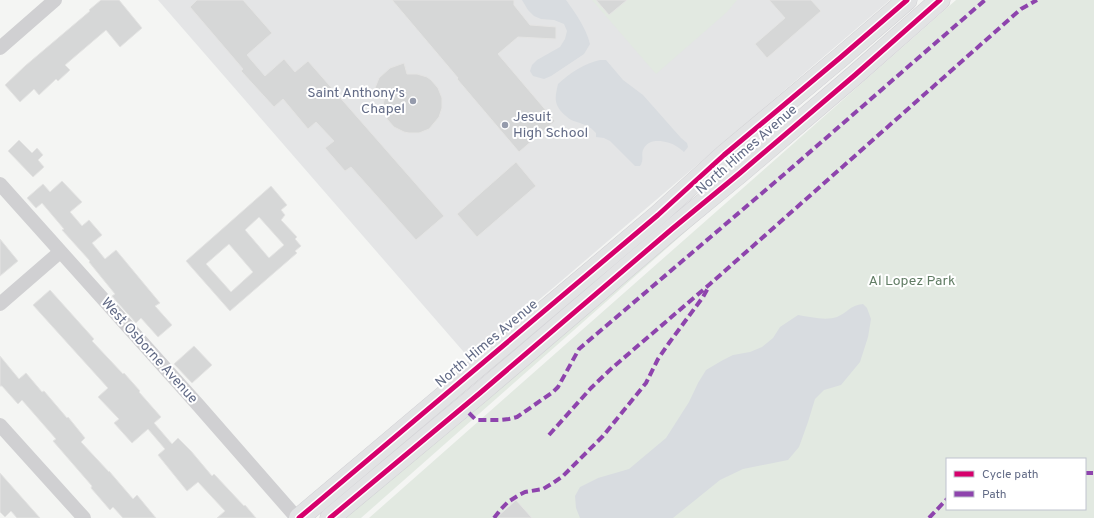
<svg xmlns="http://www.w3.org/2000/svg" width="1094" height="518" font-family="Overpass,sans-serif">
<rect width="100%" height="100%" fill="#f4f5f3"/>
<!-- built -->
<path fill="#e4e5e6" d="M 158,0 L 890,0 L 553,288 L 469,358 Z"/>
<!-- green -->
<g fill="#e2e9e1" fill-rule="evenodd">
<path d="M 592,0 L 737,0 L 727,12 L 656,74 Z"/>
<path d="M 956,0 L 1094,0 L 1094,518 L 369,518 ZM 947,459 L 1085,459 L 1085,509 L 947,509 Z"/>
<path d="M 836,99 L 361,518 L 346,518 Z"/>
</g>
<!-- water -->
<g fill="#d8dce0">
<path d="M 522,0 L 566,0 C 576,14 586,28 590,44 L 584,54 L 551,76 L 544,79 L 533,76 L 530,71 L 532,65 L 537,60 L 560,47 L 565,39 L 567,31 L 564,24 L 554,20 L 541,19 L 534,16 L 528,10 Z"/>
<path d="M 600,60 L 606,60 L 623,80 L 643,95 L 681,138 L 687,143 L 688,147 L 684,152 C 682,150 679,148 676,146 C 668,141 650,137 644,148 C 640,154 645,159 640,166 L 635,166 L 610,141 L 604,138 L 596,137 L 596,133 C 590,126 585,125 577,122 C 572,121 569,119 566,116 C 553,105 555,98 558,84 C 570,73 585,63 600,60 Z"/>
<path d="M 863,304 L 867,308 L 871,319 L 868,337 L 860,362 L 841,385 L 824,390 L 815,399 L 808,422 L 799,447 L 788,460 L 743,469 L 720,480 L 673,518 L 580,518 L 576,508 L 575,496 L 580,487 L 598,478 L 629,469 L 666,438 L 689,402 L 698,383 L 706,370 L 723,360 L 733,355 L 750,352 L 762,347 L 773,338 L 780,327 L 798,315 C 811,317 825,321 837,317 C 847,313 850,305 863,304 Z"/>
</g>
<!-- building -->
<g fill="#d6d7d7" stroke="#e4e4e3" fill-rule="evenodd">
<path d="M 101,0 L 119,0 L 142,28 L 120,47 L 106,30 L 65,65 L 70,70 L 58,81 L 56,79 L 39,95 L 34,89 L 20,102 L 5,85 L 25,66 L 90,11 L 89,10 Z"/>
<path d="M 197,0 L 243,0 L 272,33 L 247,55 L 265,76 L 284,59 L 295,72 L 308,61 L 444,216 L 416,240 L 351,167 L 345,171 L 325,148 L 334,141 L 316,122 L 308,129 L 283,99 L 274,107 L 241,71 L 243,69 L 190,7 Z"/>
<path d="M 392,0 L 514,0 L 514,5 L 530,25 L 556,27 L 556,39 L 518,37 L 498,54 L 555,121 L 519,152 L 457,79 L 458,78 Z"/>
<path d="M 596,0 L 627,0 L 609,15 Z"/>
<path d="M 769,0 L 811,0 L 821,11 L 767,58 L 755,44 L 785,18 Z"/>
<path d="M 404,63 L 407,74 L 417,74 L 427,77 L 431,80 L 438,88 L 442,98 L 442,108 L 439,117 L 429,129 L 419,133 L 409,133 L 404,132 L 394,127 L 387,119 L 384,110 L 383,105 L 386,93 L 375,88 L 379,78 L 390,68 Z"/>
<path d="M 19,140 L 32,153 L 37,148 L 43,155 L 38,160 L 44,167 L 33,177 L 8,151 Z"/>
<path d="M 516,162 L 536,186 L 477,237 L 457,214 Z"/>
<path d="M 62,181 L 82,202 L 70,212 L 82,226 L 89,220 L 102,235 L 92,243 L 105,259 L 116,250 L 160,303 L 155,306 L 172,325 L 158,337 L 141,318 L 136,323 L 117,302 L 112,296 L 115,294 L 89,262 L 90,261 L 62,230 L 64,229 L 42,203 L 36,208 L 27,198 L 43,184 L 50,192 Z"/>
<path d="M 271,186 L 287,205 L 281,210 L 285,215 L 281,220 L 297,237 L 295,239 L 301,246 L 295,251 L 297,253 L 230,311 L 186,261 ZM 259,217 L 284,245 L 269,258 L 245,230 ZM 229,244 L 253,272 L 231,292 L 206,264 Z"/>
<path d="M 0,239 L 18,261 L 0,276 Z"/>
<path d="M 50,290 L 94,339 L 92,341 L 123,374 L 124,373 L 140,391 L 139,392 L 161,417 L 154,423 L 172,444 L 178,438 L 191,451 L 212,476 L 214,474 L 244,506 L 245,505 L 256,518 L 217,518 L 225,511 L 198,482 L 187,491 L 158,455 L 165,449 L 148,429 L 132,443 L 114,423 L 119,419 L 98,397 L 108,388 L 33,305 Z"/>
<path d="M 194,346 L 212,365 L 192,383 L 174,364 Z"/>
<path d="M 0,356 L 19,379 L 26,373 L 42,392 L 44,391 L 67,418 L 68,417 L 85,438 L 81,442 L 109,472 L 109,471 L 133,499 L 137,495 L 156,518 L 123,518 L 113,507 L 110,510 L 91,488 L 92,486 L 53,441 L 56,439 L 22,400 L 18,404 L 2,386 L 0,386 Z"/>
<path d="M 0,473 L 40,518 L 17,518 L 11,511 L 5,517 L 0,512 Z"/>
<path d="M 516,500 L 532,518 L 496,518 Z"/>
</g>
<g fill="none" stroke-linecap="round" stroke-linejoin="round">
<!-- secondary casing -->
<g stroke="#d1d1d4" stroke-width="21">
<g id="secondary">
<path d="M 299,518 L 658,215 L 724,155 L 841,57 L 907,0"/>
<path d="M 330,518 L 480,393 L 672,229 L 740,173 L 855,75 L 940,0"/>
</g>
</g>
<!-- street -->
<g stroke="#d0d0d2" stroke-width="14">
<path d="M 0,48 L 55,0"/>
<path d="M 0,184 L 199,406 L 297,518"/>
<path d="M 0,304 L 60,252"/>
<path d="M 0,425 L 84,518"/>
</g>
<!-- secondary -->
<use href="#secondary" stroke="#e2e3e4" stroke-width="20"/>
<!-- quiet -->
<g stroke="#8e44ad" stroke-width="4" stroke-dasharray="8 4" stroke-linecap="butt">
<path d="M 469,413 L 475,419 L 478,420 L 499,420 L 509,419 L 517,417 L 553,392 L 558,387 L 579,349 L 788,171 L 985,0"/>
<path d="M 549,435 L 591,388 L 612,368 L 710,284 L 1021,9 L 1037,0"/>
<path d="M 1085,473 L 1094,473"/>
<path d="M 494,518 L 501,509 L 508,502 L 519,495 L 525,492 L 543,489 L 553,483 L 563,476 L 603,436 L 646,383 L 658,359 L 669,343 L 703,297 L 708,288"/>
<path d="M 929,518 L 947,499"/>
</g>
<!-- cycleway casing -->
<g stroke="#fff" stroke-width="8">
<g id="cycleway">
<path d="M 299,518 L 658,215 L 724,155 L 841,57 L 907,0"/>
<path d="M 330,518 L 480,393 L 672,229 L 740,173 L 855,75 L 940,0"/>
</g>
</g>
<!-- cycleway -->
<use href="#cycleway" stroke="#d6006c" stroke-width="5"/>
</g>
<!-- markers -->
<g fill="#959bac" stroke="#fff" stroke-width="1.5">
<circle cx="413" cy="101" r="4"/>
<circle cx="505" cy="125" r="4"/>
</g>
<g text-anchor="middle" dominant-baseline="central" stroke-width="4" stroke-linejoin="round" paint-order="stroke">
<!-- poi labels -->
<g font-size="14" fill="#626b86" stroke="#fff" text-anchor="end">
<text x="405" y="93">Saint Anthony's<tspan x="405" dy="16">Chapel</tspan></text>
<text x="513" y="117" text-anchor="start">Jesuit<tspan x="513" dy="16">High School</tspan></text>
</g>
<!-- street labels -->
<g font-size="14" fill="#626b86" stroke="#fff">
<text transform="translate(747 150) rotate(-41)">North Himes Avenue</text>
<text transform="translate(487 344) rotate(-40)">North Himes Avenue</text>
<text transform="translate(149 351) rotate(48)">West Osborne Avenue</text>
</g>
<!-- park labels -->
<g font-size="14" fill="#627d65" stroke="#fff">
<text x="912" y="281">Al Lopez Park</text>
</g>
</g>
<!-- legend -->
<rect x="946" y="458" width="140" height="52" fill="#ffffff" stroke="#c0c4cf"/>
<rect x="954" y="471" width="20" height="6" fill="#d6006c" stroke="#c0c4cf"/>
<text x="982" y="478" font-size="12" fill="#626b86">Cycle path</text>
<rect x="954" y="491" width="20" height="6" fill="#8e44ad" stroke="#c0c4cf"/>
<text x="982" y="498" font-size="12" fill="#626b86">Path</text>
</svg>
